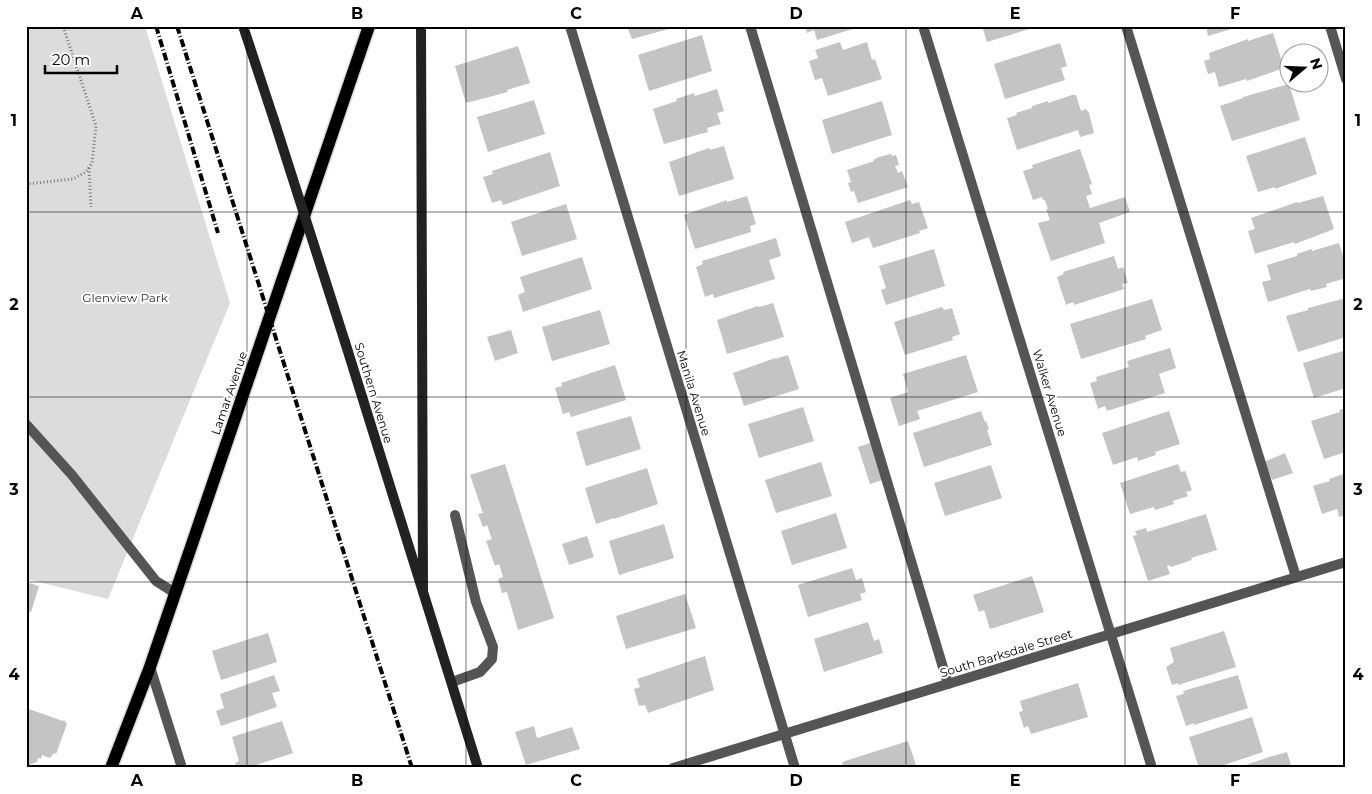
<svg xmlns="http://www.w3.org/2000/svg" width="1372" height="794" font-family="Montserrat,sans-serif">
<rect width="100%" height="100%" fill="#fff"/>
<!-- green -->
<path fill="#dcdcdc" d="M 26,26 L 145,26 L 230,303 L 108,599 L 26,579 Z"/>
<!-- building -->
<g fill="#c4c4c4">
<path d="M 627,26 L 676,26 L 676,27 L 632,39 Z"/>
<path d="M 805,26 L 859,26 L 859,27 L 817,40 L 814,30 L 807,33 Z"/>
<path d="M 982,26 L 1035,26 L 1036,27 L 987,42 Z"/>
<path d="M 1206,26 L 1238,26 L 1238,27 L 1208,36 Z"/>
<path d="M 1273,33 L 1284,68 L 1247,81 L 1246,79 L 1219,87 L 1215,72 L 1208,74 L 1204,61 L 1210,59 L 1209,53 L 1248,39 L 1248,41 Z"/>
<path d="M 702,35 L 712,71 L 649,91 L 638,55 Z"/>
<path d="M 840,42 L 843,50 L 867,42 L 872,60 L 875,59 L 882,79 L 828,96 L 822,78 L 815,80 L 809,61 L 818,58 L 815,50 Z"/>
<path d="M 1060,43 L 1067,66 L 1061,68 L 1065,80 L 1005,99 L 994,64 Z"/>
<path d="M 518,46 L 530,83 L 507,90 L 508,92 L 466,103 L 455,66 Z"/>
<path d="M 1289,84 L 1300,120 L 1232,141 L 1220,106 L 1243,98 L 1243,97 Z"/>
<path d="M 717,89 L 724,111 L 717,113 L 721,124 L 707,128 L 708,132 L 664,144 L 653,109 L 677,101 L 676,99 L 694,93 L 695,96 Z"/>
<path d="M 1072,95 L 1076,95 L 1081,111 L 1086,109 L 1089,113 L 1094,133 L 1080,137 L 1078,130 L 1017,150 L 1007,118 L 1017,115 L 1016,113 L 1032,108 L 1032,106 L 1048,101 L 1048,103 Z"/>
<path d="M 534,100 L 545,134 L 488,152 L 477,117 Z"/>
<path d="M 882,101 L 892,135 L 832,154 L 822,120 Z"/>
<path d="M 1305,137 L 1317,174 L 1275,189 L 1275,187 L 1258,192 L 1246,156 Z"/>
<path d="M 724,146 L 734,179 L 679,196 L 669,162 L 709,148 L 710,150 Z"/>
<path d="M 1080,149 L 1092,184 L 1089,185 L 1092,194 L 1086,196 L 1090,208 L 1125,197 L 1130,212 L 1099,223 L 1105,243 L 1051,261 L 1038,223 L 1050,220 L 1046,209 L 1048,209 L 1045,200 L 1043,200 L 1042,197 L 1033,200 L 1023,171 L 1033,168 L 1032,165 Z"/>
<path d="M 550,152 L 560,186 L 503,205 L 501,200 L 492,203 L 483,177 L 493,174 L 492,171 Z"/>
<path d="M 891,154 L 892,156 L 896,155 L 899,165 L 895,166 L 898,173 L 902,171 L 908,187 L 858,203 L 854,191 L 851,192 L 848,183 L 851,182 L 847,170 L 874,161 L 873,160 L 879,157 Z"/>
<path d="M 747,196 L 756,224 L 750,226 L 751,232 L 695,249 L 684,215 L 727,200 L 727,202 Z"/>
<path d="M 1323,196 L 1334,229 L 1295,244 L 1294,242 L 1255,254 L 1248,231 L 1255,229 L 1251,218 L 1297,202 L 1298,203 Z"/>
<path d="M 910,200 L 912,204 L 919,202 L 928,228 L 919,231 L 920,233 L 873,248 L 869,237 L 852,243 L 845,222 Z"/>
<path d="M 566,204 L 577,239 L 522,256 L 511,222 Z"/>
<path d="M 776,238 L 781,256 L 769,260 L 775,279 L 714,298 L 713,294 L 705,297 L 696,267 L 703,264 L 702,261 Z"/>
<path d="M 1339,243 L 1346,265 L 1346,278 L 1326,284 L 1327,287 L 1311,291 L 1310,289 L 1268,302 L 1262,282 L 1271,280 L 1267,265 L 1297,256 L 1297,254 L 1312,249 L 1312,251 Z"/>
<path d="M 934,249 L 945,286 L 886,305 L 881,290 L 886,288 L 879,266 Z"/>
<path d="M 1114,256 L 1118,269 L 1123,267 L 1128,283 L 1122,284 L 1124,289 L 1074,305 L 1073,302 L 1066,305 L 1057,277 L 1064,274 L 1063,272 Z"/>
<path d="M 582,257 L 592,289 L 523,312 L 518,295 L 525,292 L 520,277 Z"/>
<path d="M 1346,298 L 1346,337 L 1298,352 L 1286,316 L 1308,310 L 1308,308 Z"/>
<path d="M 1152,299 L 1162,330 L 1145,336 L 1146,339 L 1081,359 L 1070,324 Z"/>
<path d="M 773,303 L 784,337 L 727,354 L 717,320 L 758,306 L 759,307 Z"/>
<path d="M 942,307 L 944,310 L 952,308 L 960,334 L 952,337 L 953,340 L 905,355 L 894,322 Z"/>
<path d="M 600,310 L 610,344 L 552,361 L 542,327 Z"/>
<path d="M 511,330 L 518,353 L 495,361 L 487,337 Z"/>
<path d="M 1170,348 L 1176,368 L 1159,374 L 1165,393 L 1107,411 L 1105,406 L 1098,409 L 1090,383 L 1097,381 L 1096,377 L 1129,367 L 1127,361 Z"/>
<path d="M 1346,350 L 1346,388 L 1314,398 L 1303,363 Z"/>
<path d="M 788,355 L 799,389 L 744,406 L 733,373 L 775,358 L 775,359 Z"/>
<path d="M 966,355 L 978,392 L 917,411 L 920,419 L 899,426 L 890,398 L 908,392 L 903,374 Z"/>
<path d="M 615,365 L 626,400 L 571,417 L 569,412 L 563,414 L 555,388 L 562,386 L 561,383 Z"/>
<path d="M 803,407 L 814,441 L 759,458 L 748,424 Z"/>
<path d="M 1346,408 L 1346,452 L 1324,459 L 1311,421 L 1340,412 L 1339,410 Z"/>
<path d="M 981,411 L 985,422 L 986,421 L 989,429 L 987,430 L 992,445 L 924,467 L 913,433 Z"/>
<path d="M 1169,411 L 1180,444 L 1155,452 L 1156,455 L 1138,461 L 1137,457 L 1113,465 L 1102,433 Z"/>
<path d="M 631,416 L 641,449 L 586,466 L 576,432 Z"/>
<path d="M 873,442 L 886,479 L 870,484 L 858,447 Z"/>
<path d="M 1285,453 L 1293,473 L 1272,480 L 1264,462 Z"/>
<path d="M 821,462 L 832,496 L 776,513 L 765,480 Z"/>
<path d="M 505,464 L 554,618 L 518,630 L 507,592 L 502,593 L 498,579 L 503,577 L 499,564 L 495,566 L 486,541 L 492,539 L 487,525 L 483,527 L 478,514 L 483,513 L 470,475 Z"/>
<path d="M 1178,464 L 1181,472 L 1185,471 L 1192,490 L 1186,492 L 1188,496 L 1173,501 L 1174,504 L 1155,510 L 1154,507 L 1130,514 L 1120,483 Z"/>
<path d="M 991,465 L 1002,498 L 945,516 L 934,483 Z"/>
<path d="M 647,468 L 658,504 L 614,519 L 614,518 L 596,524 L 585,488 Z"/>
<path d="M 1346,473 L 1346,515 L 1339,517 L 1337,509 L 1322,514 L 1313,486 L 1330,481 L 1329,479 Z"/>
<path d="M 836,513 L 847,548 L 792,565 L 781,531 Z"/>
<path d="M 1206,514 L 1217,550 L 1191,558 L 1192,560 L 1171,567 L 1170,565 L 1167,566 L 1170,574 L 1148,581 L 1133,536 L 1137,535 L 1135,531 L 1146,528 L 1147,532 Z"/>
<path d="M 664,524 L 674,558 L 619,575 L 609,541 Z"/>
<path d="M 587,536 L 594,557 L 569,565 L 562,544 Z"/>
<path d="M 852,568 L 856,580 L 862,578 L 866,592 L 860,594 L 862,600 L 808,617 L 798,585 Z"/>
<path d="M 1032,576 L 1044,612 L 990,629 L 984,610 L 979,612 L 973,595 Z"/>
<path d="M 26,582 L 39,586 L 31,612 L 26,611 Z"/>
<path d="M 685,594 L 696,628 L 626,649 L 616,616 Z"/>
<path d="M 868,622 L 874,641 L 879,639 L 883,653 L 824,672 L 814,639 Z"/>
<path d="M 1224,631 L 1236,667 L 1178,685 L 1178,683 L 1172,685 L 1166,667 L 1174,662 L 1170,648 Z"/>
<path d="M 268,633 L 277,662 L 221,680 L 212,651 Z"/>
<path d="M 705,656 L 714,690 L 648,713 L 645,705 L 639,706 L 634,689 L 640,687 L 637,679 Z"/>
<path d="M 274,675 L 280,691 L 272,693 L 277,707 L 221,726 L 216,711 L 224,708 L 220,694 Z"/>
<path d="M 1238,675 L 1248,708 L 1194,725 L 1194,723 L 1186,726 L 1176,696 L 1184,694 L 1183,691 Z"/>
<path d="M 1078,683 L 1088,717 L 1031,734 L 1028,726 L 1024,728 L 1019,712 L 1023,711 L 1020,701 Z"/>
<path d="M 26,708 L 63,721 L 64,720 L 67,724 L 56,754 L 54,753 L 50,758 L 42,755 L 41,759 L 38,758 L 37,762 L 26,766 Z"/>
<path d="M 1252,717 L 1263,752 L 1215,768 L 1199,768 L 1189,737 Z"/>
<path d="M 282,721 L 293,753 L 247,768 L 237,768 L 235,763 L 239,761 L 232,737 Z"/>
<path d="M 534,726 L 537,738 L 572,727 L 580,749 L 526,765 L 515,732 Z"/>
<path d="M 908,741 L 917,768 L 844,768 L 842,762 Z"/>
<path d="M 1287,752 L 1292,768 L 1237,768 L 1266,758 Z"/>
</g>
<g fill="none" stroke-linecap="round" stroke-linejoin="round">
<!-- primary casing -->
<g stroke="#dbdbdb" stroke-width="15">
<path id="primary" d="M 111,768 L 150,667 L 369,26"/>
</g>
<!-- path -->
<g stroke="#777" stroke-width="3" stroke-dasharray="1 2.5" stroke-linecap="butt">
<path d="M 89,168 L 91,207"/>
<path d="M 26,184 L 73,179 L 86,172 L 92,163 L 96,126 L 63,26"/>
</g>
<!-- service -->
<g stroke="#555" stroke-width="10">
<path d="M 750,26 L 948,684"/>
<path d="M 1126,26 L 1296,577"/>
<path d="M 26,424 L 72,475 L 156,581 L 175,593"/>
<path d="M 452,682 L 480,672 L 492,659 L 493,647 L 476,602 L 455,515"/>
</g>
<!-- minor -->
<g stroke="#555" stroke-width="10">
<path d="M 570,26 L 795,768"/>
<path d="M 923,26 L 1152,768"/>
<path d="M 1330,26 L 1346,79"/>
<path d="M 150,667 L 182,768"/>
<path d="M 673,768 L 1346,562"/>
</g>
<!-- secondary -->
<g stroke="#222" stroke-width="10">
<path d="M 243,26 L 274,120"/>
<path d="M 421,26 L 423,591"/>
<path d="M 345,342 L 478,768"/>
</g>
<!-- primary -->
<use href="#primary" stroke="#000" stroke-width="12"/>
<!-- rail -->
<g stroke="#000" stroke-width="4" stroke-dasharray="8 2.5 1 2.5" stroke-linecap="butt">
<path d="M 156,26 L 218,233"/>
<path d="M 177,26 L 412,768"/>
</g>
<!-- secondary-bridge -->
<path stroke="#222" stroke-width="10" d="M 274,120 L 345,342"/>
</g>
<!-- grid -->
<path fill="none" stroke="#000" stroke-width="1" stroke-opacity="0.55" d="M 247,26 L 247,768M 466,26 L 466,768M 686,26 L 686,768M 906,26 L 906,768M 1125,26 L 1125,768M 26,212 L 1346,212M 26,397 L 1346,397M 26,582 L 1346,582"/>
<g text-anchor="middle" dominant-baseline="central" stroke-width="4" stroke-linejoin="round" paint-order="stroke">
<!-- park labels -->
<g font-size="12" fill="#333" stroke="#fff">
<text x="125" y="297">Glenview Park</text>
</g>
<!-- street labels -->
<g font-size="12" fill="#000" stroke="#fff">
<text transform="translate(229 393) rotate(-71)">Lamar Avenue</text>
<text transform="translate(374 393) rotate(73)">Southern Avenue</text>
<text transform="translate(694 393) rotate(73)">Manila Avenue</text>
<text transform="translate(1050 393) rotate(73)">Walker Avenue</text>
<text transform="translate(1006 653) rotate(-17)">South Barksdale Street</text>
</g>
</g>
<!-- border -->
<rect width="1372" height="794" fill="none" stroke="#ffffff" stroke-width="55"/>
<!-- north arrow -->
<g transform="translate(1304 68) rotate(71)"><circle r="24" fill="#ffffff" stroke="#999999"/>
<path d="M0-4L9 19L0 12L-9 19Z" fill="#000000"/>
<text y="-8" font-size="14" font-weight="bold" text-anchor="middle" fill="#000000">N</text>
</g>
<!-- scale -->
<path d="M45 65v8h72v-8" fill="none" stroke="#000000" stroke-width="2.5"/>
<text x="52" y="65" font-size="15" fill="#000000" stroke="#ffffff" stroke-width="4" paint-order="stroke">20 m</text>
<rect x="28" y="28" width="1316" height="738" fill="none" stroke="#000" stroke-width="2"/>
<g font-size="16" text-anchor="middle" font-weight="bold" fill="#000">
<text x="137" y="19">A</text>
<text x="357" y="19">B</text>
<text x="576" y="19">C</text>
<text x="796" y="19">D</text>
<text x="1015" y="19">E</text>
<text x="1235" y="19">F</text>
<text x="14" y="126">1</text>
<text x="1358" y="126">1</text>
<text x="14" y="310">2</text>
<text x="1358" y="310">2</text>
<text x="14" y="495">3</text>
<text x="1358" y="495">3</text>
<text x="14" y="680">4</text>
<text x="1358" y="680">4</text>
<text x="137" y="786">A</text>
<text x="357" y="786">B</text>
<text x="576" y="786">C</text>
<text x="796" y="786">D</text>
<text x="1015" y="786">E</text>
<text x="1235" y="786">F</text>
</g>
</svg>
